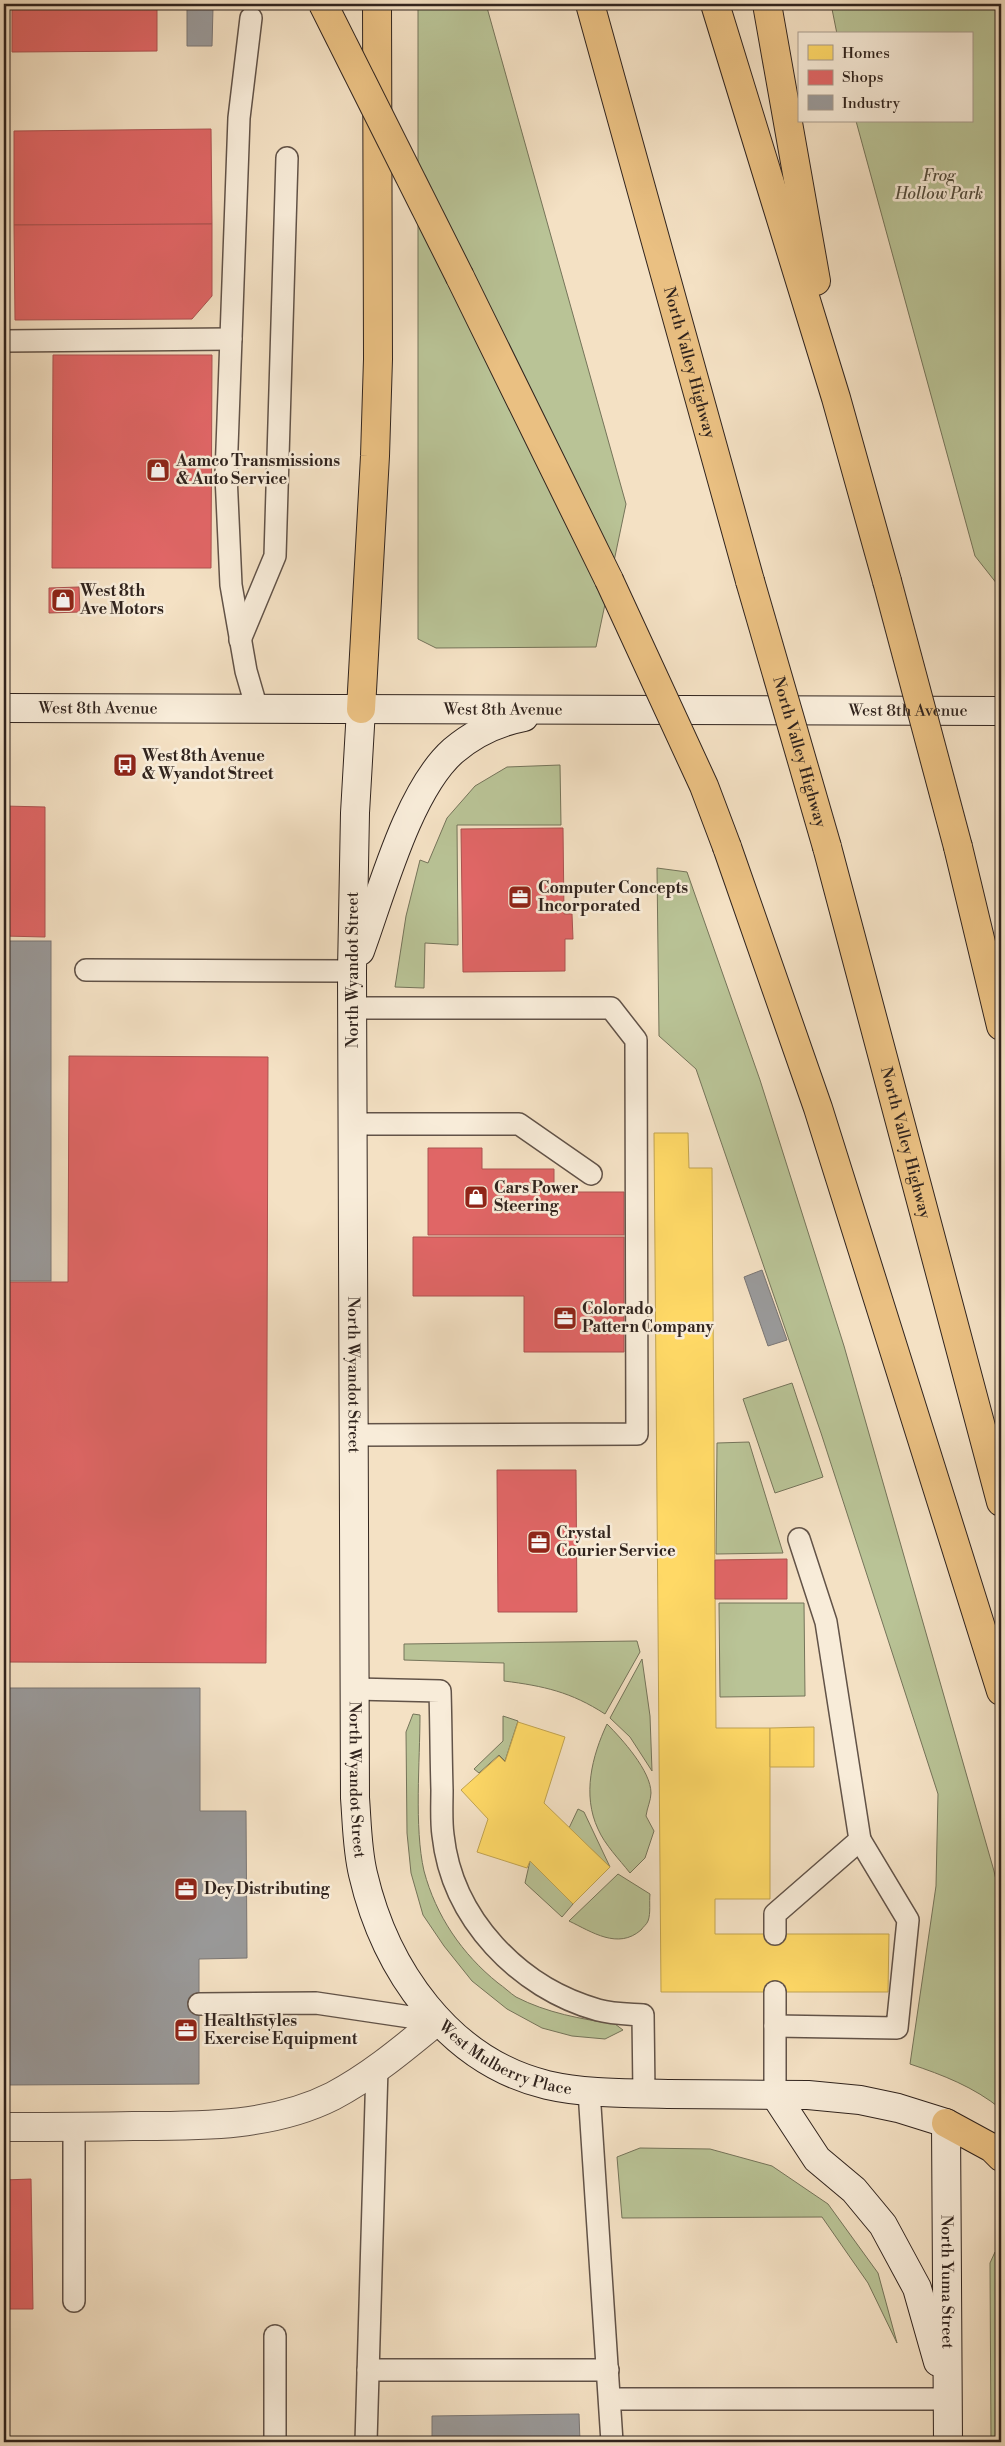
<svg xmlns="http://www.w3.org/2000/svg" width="1005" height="2446" font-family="'Libre Bodoni',serif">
<rect width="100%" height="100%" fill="#f4e1c4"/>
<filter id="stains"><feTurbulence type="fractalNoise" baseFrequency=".004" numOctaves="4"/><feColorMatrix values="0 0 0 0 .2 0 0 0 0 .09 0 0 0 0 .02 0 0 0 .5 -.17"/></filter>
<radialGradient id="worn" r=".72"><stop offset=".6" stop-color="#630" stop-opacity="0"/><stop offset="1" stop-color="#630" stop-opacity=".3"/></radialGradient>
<!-- green -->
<g fill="#b9c396" stroke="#75745a">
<path d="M 418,4 L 486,4 L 626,504 L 596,647 L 436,648 L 418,639 Z"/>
<path d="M 831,4 L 1001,4 L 1001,589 L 975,556 L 856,121 L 971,121 L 971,34 L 837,34 Z"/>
<path d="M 560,765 L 561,825 L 457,825 L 458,945 L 425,943 L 424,988 L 395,987 L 406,916 L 420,860 L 428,863 L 447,818 L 475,786 L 507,767 Z"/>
<path d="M 657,868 L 687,872 L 760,1080 L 844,1346 L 994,1871 L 1001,1902 L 1001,2109 C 974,2087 943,2075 910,2064 L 936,1886 L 938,1794 L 821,1433 L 696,1069 L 659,1036 Z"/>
<path d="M 792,1383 L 823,1477 L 775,1493 L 743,1399 Z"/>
<path d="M 749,1442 L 783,1553 L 716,1554 L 717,1443 Z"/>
<path d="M 719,1603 L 804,1603 L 805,1696 L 720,1697 Z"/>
<path d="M 637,1641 L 640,1652 L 605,1714 C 571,1692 544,1686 504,1681 L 504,1663 L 404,1660 L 404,1644 Z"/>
<path d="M 642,1659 L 650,1716 L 652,1771 L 630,1737 L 610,1718 Z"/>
<path d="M 413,1714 L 420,1715 C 420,1761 414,1827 424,1871 C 436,1916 462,1954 498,1983 C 504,1987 510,1993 516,1997 C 547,2013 581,2019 615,2024 L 623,2030 L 605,2039 L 572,2036 L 542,2028 L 507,2009 L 472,1981 L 444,1946 L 423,1915 L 411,1873 L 407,1833 L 406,1732 Z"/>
<path d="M 503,1716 L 518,1721 L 505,1761 L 499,1755 L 479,1773 L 474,1769 L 503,1741 Z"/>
<path d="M 607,1724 C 622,1739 651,1771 651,1793 C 651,1800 647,1808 646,1816 L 654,1831 L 645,1858 L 630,1873 C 619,1859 605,1845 598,1829 C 582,1795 592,1756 607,1724 Z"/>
<path d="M 578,1809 L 584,1812 L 610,1867 L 569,1828 Z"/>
<path d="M 530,1861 L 573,1904 L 562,1917 L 525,1883 Z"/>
<path d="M 618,1874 L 650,1894 C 649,1902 651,1913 648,1921 C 647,1924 643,1927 641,1930 C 618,1950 592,1932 569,1921 Z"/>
<path d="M 640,2148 L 710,2149 L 772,2166 L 828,2204 L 878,2273 L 897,2343 L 868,2283 L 822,2217 L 622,2218 L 617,2157 Z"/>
<path d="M 1001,2247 L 1001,2442 L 991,2442 L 990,2263 L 995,2252 Z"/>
</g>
<!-- homes -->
<g fill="#ffd966" stroke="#c1a350">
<path d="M 654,1133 L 688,1133 L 689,1168 L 712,1168 L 716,1728 L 770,1728 L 770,1899 L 715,1899 L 715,1934 L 889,1934 L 888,1992 L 661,1992 Z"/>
<path d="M 518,1722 L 565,1737 L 544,1803 L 610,1867 L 573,1904 L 530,1861 L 527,1868 L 477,1852 L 488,1819 L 461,1790 L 499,1756 L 505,1762 Z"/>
<path d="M 814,1727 L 814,1767 L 770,1767 L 770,1728 Z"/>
</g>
<!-- shops -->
<g fill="#e06666" stroke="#ac5250">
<path d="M 12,4 L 157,4 L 157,51 L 12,52 Z"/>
<path d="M 211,129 L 212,224 L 14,225 L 14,131 Z"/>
<path d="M 212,224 L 212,296 L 192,319 L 15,320 L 14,225 Z"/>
<path d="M 53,355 L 212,355 L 211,568 L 52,568 Z"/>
<path d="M 79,587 L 80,612 L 49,613 L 49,588 Z"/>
<path d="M 4,806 L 45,807 L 45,937 L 4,936 Z"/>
<path d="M 563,828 L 564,914 L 572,914 L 573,939 L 565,939 L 565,971 L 463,972 L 461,829 Z"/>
<path d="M 69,1056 L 268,1057 L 266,1663 L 4,1662 L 4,1282 L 68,1282 Z"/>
<path d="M 428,1148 L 482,1148 L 482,1169 L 554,1169 L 554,1192 L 624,1192 L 624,1235 L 428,1235 Z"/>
<path d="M 413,1237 L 624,1237 L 624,1352 L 524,1352 L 524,1296 L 413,1296 Z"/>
<path d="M 497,1470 L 576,1470 L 577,1612 L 498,1612 Z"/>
<path d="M 787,1559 L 787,1599 L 715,1599 L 715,1560 Z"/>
<path d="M 31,2179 L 33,2309 L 4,2309 L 4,2180 Z"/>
</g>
<!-- industry -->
<g fill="#999" stroke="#7a7674">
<path d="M 187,7 L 213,8 L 212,46 L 187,46 Z"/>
<rect x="4" y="941" width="47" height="340"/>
<path d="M 762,1270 L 787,1340 L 768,1346 L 744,1277 Z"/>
<path d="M 4,1688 L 200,1688 L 200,1811 L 246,1811 L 247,1958 L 199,1959 L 199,2084 L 4,2085 Z"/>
<path d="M 579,2414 L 580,2442 L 432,2442 L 432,2416 Z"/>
</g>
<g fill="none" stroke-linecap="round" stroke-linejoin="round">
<!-- lane casing -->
<g stroke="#625348" stroke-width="24">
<g id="lane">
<path d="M 251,18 L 239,118 L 226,475 L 231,585 L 246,671 L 257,709"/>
<path d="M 4,341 L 231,339"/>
<path d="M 240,640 L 275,556 L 287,158"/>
<path d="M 86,970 L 352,971"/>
<path d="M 352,1008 L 611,1008 L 636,1040 L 637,1434 L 354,1435"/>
<path d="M 353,1124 L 519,1124 L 591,1174"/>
<path d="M 355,1689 L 440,1691 C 441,1724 441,1757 442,1790 C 442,1805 441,1821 443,1835 C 452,1919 519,1988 598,2010 C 612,2014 629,2014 643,2015 L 644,2093"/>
<path d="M 775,1934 L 775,1914 L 860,1840 L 826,1622 L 799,1539"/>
<path d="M 775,1992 L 775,2095"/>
<path d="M 199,2004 L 316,2003 L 437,2021"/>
<path d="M 775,2026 L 897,2028 L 908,1920 L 860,1840"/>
<path d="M 589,2091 L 612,2442"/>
<path d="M 74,2127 L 74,2301"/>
<path d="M 368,2370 L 608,2370"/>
<path d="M 610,2399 L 948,2399"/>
<path d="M 275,2442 L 275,2336"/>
<path d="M 366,2442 L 377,2068"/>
</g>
</g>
<!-- street casing -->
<g stroke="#625348" stroke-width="30">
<path id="street" d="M 4,2127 C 47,2127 90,2127 133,2126 C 200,2126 272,2127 333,2096 C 371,2076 404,2048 437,2021"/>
</g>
<!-- secondary casing -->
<g stroke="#31241e" stroke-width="30">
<g id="secondary">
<path id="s1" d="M 4,708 L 1001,711"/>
<path id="s2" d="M 361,709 L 355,813 L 352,971 L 355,1798 C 357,1823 357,1849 363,1874 C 385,1969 448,2061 547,2085 C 586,2094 628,2093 668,2094 C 715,2094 761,2095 808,2095 L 860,2100 L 898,2108 L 946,2123 L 948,2442"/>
<path d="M 360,951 C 381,894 408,791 453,751 C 473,734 498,722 524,717"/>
<path d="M 775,2095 L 817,2159 L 854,2190 L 883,2225 L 917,2288 L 938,2362"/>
</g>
</g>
<!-- highway casing -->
<g stroke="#31241e" stroke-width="30">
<g id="highway">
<path id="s3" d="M 590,4 L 750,581"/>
<path d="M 715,4 L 836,398 L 887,581"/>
<path d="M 767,4 L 816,281"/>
<path d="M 460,277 L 609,580"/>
<path d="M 361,709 L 375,456 L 378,359 L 377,4"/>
<path d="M 727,847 L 818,1108 L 1001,1691"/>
<path id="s4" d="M 827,847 L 1001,1502"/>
<path d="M 958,847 L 1001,1026"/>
<path d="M 946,2123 L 992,2148 L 1001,2157"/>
</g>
</g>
<!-- lane -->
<use href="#lane" stroke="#f8ecd9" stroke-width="21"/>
<!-- street -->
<use href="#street" stroke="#f8ecd9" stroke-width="28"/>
<!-- secondary -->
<use href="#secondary" stroke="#f8ecd9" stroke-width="28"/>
<!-- highway -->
<use href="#highway" stroke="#eac082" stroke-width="28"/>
<!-- highway-bridge casing -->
<g stroke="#31241e" stroke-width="30" stroke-linecap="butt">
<g id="highway-bridge">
<path d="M 323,4 L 460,277"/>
<path d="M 609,580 L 704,786 L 727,847"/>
<path id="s5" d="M 750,581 L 827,847"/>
<path d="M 887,581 L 958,847"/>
</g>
</g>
<!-- highway-bridge -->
<use href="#highway-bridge" stroke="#eac082" stroke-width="28"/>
</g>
<!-- icons -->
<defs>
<g id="shop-square" transform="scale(1.25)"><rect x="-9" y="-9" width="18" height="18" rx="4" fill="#8f2418" stroke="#f8ecd9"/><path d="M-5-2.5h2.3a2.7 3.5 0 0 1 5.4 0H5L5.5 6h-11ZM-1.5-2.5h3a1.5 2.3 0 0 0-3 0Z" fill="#fff"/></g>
<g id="bus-square" transform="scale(1.25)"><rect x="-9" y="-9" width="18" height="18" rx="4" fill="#8f2418" stroke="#f8ecd9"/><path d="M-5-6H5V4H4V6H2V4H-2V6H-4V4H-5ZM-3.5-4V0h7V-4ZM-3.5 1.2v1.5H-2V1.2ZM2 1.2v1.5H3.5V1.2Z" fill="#fff"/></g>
<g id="office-square" transform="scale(1.25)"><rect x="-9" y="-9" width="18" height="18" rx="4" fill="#8f2418" stroke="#f8ecd9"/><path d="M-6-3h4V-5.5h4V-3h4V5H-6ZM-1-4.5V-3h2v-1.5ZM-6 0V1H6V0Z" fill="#fff"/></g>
</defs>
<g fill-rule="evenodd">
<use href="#shop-square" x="158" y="470"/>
<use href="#shop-square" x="63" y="600"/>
<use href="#bus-square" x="125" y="765"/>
<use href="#office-square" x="520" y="897"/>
<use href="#shop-square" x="476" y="1197"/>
<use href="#office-square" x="565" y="1318"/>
<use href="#office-square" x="539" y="1542"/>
<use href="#office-square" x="186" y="1889"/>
<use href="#office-square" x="186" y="2030"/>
</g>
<g text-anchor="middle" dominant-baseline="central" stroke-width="5" stroke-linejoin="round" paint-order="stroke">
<!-- park labels -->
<g font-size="16" font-style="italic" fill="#534c3c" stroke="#f8ecd9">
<text x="939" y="176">Frog<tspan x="939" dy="18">Hollow Park</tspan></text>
</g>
<!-- street labels -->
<g font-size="16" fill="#31241e" stroke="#f8ecd9">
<text stroke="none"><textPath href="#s3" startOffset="372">North Valley Highway</textPath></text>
<text stroke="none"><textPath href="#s1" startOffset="94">West 8th Avenue</textPath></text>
<text stroke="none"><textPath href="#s1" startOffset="499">West 8th Avenue</textPath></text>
<text stroke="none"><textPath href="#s1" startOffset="904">West 8th Avenue</textPath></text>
<text stroke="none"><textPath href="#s5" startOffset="178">North Valley Highway</textPath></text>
<text transform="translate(353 970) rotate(-90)">North Wyandot Street</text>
<text stroke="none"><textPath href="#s4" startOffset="306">North Valley Highway</textPath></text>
<text stroke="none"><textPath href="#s2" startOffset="666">North Wyandot Street</textPath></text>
<text stroke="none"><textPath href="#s2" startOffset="1071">North Wyandot Street</textPath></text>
<text stroke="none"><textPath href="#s2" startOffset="1411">West Mulberry Place</textPath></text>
<text stroke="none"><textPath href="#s2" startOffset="2022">North Yuma Street</textPath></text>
</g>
<!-- poi labels -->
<g font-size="16" font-weight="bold" fill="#31241e" stroke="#f8ecd9" text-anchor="start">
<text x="176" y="461">Aamco Transmissions<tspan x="176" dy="18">&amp; Auto Service</tspan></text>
<text x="80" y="591">West 8th<tspan x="80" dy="18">Ave Motors</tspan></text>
<text x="142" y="756">West 8th Avenue<tspan x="142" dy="18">&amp; Wyandot Street</tspan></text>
<text x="538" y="888">Computer Concepts<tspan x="538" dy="18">Incorporated</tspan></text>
<text x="494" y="1188">Cars Power<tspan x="494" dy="18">Steering</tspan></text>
<text x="582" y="1309">Colorado<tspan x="582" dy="18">Pattern Company</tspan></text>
<text x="556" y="1533">Crystal<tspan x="556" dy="18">Courier Service</tspan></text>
<text x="204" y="1889">Dey Distributing</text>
<text x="204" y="2021">Healthstyles<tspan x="204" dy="18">Exercise Equipment</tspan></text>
</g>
</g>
<!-- margin -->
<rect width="1005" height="2446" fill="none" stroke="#f4e1c4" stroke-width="20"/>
<rect x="5" y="5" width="995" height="2436" fill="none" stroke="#31241e" stroke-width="2.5"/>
<rect x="10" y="10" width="985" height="2426" fill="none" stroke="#31241e"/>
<!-- legend -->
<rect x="798" y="32" width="175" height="90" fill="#f8ecd9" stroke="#a89c8e"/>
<rect x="808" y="45" width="25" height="15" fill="#ffd966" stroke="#a89c8e"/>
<text x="842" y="58" font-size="15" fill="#31241e">Homes</text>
<rect x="808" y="70" width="25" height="15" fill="#e06666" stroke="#a89c8e"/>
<text x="842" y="82" font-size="15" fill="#31241e">Shops</text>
<rect x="808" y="95" width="25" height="15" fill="#999999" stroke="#a89c8e"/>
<text x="842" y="108" font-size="15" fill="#31241e">Industry</text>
<rect width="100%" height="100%" filter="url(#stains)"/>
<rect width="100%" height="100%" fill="url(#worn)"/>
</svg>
